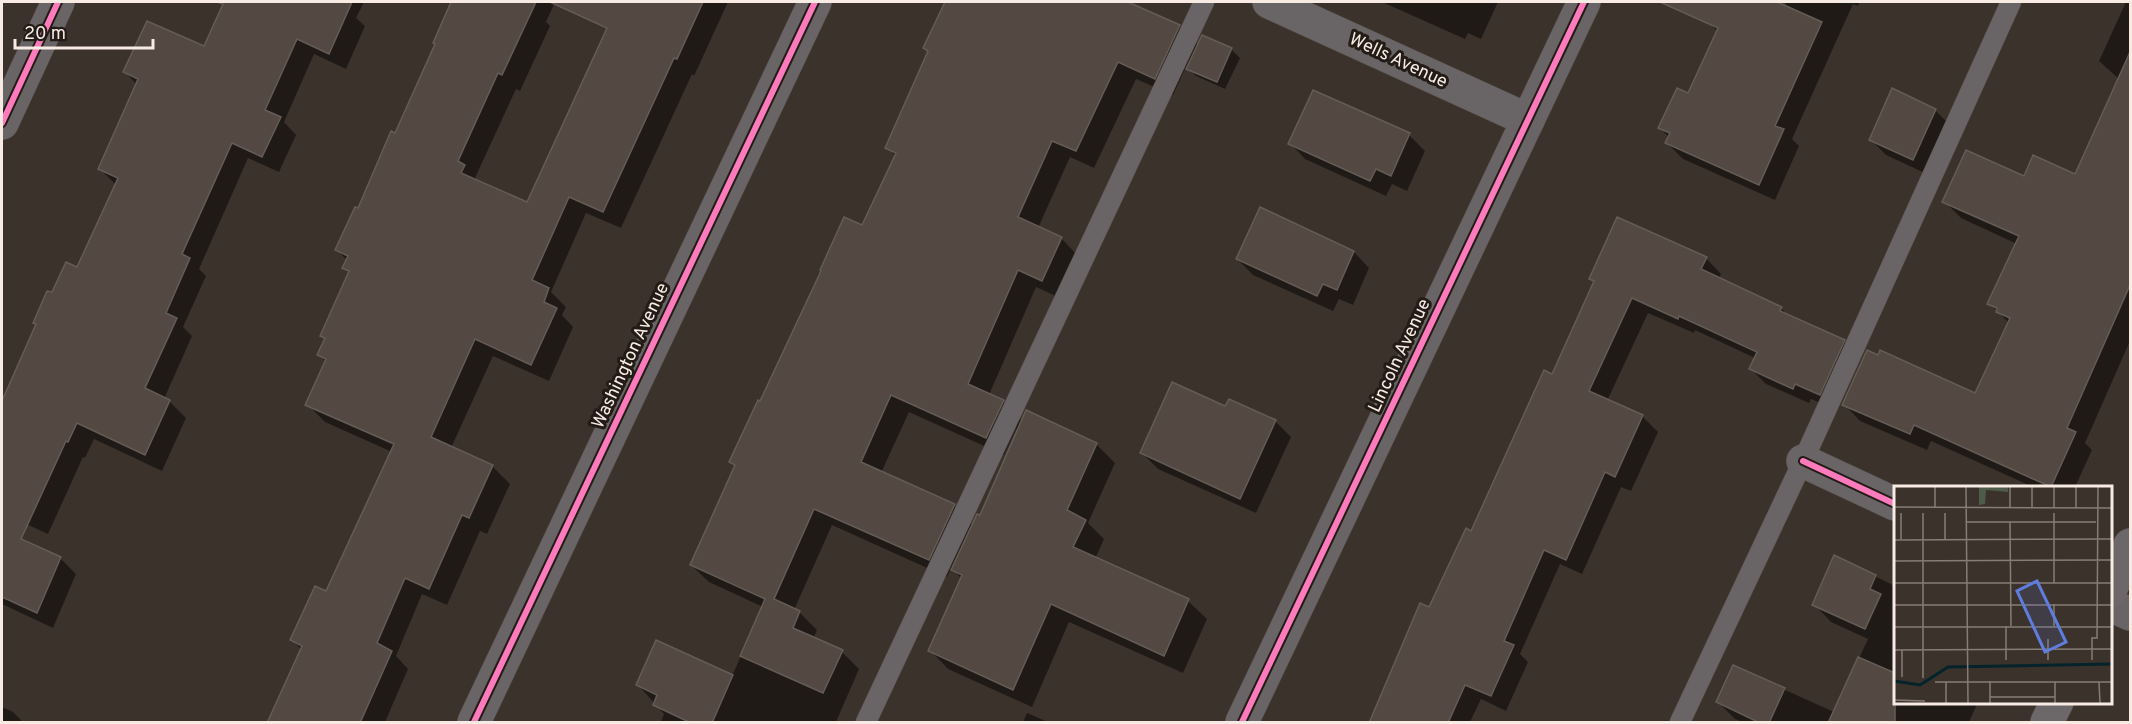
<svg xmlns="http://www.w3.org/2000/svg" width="2132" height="724" font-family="Overpass,sans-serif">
<rect width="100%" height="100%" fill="#3c322c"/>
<!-- shadow -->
<g fill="#0007" fill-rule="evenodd">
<path d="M 226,2 L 364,2 L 356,18 L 365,26 L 346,69 L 314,54 L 284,122 L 296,135 L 279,172 L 248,158 L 199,269 L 206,276 L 183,327 L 192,336 L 164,399 L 169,401 L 186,418 L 162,471 L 94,439 L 85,458 L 83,457 L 48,534 L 2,513 L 2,405 L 52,294 L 78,269 L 117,186 L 99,168 L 137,85 L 125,72 L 204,48 Z"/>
<path d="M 454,2 L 555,2 L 546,22 L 550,26 L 520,91 L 516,89 L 475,178 L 481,183 L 528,204 L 608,28 L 607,26 L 618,2 L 728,2 L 694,76 L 692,74 L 621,228 L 586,213 L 551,292 L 566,307 L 562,315 L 573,327 L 549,381 L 493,356 L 451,448 L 493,467 L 510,484 L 487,534 L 480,531 L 447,605 L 422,594 L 396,656 L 408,669 L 385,722 L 269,722 L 302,650 L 292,640 L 326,593 L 392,452 L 325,422 L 307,404 L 326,362 L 319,354 L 326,339 L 322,336 L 350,274 L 344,268 L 347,260 L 337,250 L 396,135 L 437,45 L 434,43 Z"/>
<path d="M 946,2 L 1126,2 L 1179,26 L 1198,45 L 1203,37 L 1232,50 L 1240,58 L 1225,89 L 1196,76 L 1186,67 L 1173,95 L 1136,79 L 1094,168 L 1070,157 L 1038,228 L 1061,238 L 1078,256 L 1060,298 L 1036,287 L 989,395 L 1003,402 L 1022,421 L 1026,412 L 1096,444 L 1115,463 L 1088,523 L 1104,539 L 1095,559 L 1188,601 L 1207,619 L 1183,673 L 1069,622 L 1032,707 L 948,669 L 930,650 L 962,579 L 951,568 L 947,577 L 832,525 L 794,610 L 799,612 L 817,630 L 813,639 L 842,652 L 859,669 L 836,722 L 661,722 L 664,714 L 638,685 L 732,676 L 763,607 L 709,582 L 691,565 L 736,467 L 731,462 L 761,403 L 863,227 L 896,156 L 887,147 L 929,52 L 925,48 ZM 909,412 L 1004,455 L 1016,429 L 1018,430 L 980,517 L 973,525 L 954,506 L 881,473 Z"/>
<path d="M 1382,2 L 1498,2 L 1481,39 L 1468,33 L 1465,39 Z"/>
<path d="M 1720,2 L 1773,2 L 1784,6 L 1787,2 L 1860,2 L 1858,6 L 1853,4 L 1792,139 L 1799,146 L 1775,200 L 1683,159 L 1667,143 L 1669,137 L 1660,128 L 1688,95 L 1718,32 L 1710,24 Z"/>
<path d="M 2126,2 L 2130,2 L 2130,341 L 2085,443 L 2092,450 L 2075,487 L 2033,487 L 1931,441 L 1927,450 L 1860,421 L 1844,404 L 1976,394 L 2009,323 L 1989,303 L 2017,244 L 1961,218 L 1944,201 L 2024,178 L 2076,176 L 2120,80 L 2099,61 Z"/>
<path d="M 1935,110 L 1951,126 L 1929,175 L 1886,155 L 1870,139 Z"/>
<path d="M 1409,135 L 1425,151 L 1407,191 L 1392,184 L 1386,196 L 1305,159 L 1290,143 Z"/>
<path d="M 1260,209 L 1354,252 L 1369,268 L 1353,305 L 1339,299 L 1333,311 L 1253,275 L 1237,259 Z"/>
<path d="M 1706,258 L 1721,274 L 1719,279 L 1781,308 L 1789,317 L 1844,341 L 1859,357 L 1835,409 L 1811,399 L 1809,403 L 1766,384 L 1751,369 L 1755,358 L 1695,330 L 1694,333 L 1648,313 L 1607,401 L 1642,416 L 1658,432 L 1631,491 L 1621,487 L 1582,574 L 1560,564 L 1520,654 L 1528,662 L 1506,711 L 1481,699 L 1470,722 L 1370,722 L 1553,376 L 1595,283 L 1591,278 Z"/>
<path d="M 1275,421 L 1291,437 L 1256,513 L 1158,469 L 1142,453 Z"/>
<path d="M 2,532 L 60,558 L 76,574 L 53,628 L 2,604 Z"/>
<path d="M 1835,557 L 1895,586 L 1895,702 L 1978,702 L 1969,722 L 1743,722 L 1735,719 L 1717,701 L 1734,667 L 1834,712 L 1868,639 L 1831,622 L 1814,604 Z"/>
<path d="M 2,707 L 13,712 L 23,722 L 2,722 Z"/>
<path d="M 1027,713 L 1048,722 L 1023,722 Z"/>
</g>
<!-- building -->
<g fill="#534942" stroke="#645c56" stroke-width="1.5">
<path d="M 217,2 L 352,2 L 329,54 L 297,39 L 265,110 L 281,117 L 262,157 L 232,143 L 182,254 L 190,258 L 166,313 L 177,318 L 145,388 L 170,400 L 145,455 L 77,423 L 68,442 L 66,441 L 21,539 L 61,557 L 37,613 L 2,597 L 2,401 L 36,324 L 33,323 L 47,291 L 52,292 L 66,262 L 77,267 L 118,178 L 98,169 L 138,79 L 123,72 L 147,21 L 204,46 L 223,4 Z"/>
<path d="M 451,2 L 536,2 L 502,75 L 498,73 L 458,161 L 465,165 L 461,173 L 527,202 L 607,28 L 550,2 L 703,2 L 677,59 L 674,58 L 603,212 L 569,197 L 532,280 L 549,288 L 544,302 L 557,308 L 531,365 L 475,339 L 431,437 L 493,465 L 469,518 L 462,515 L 429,589 L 405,578 L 377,643 L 392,651 L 360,723 L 267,723 L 302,646 L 290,640 L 315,586 L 326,591 L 394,444 L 305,405 L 326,359 L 317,355 L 325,338 L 320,336 L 349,271 L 342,268 L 348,256 L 335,250 L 355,207 L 358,208 L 391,131 L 395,133 L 435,44 L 433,43 Z"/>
<path d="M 945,2 L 1128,2 L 1180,25 L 1155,79 L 1118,62 L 1076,151 L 1052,141 L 1018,217 L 1062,237 L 1042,281 L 1018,270 L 968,384 L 1004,400 L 986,438 L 891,395 L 861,462 L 955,504 L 929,560 L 814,509 L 774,599 L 800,611 L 793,628 L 843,650 L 823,693 L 740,656 L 765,599 L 690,565 L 735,465 L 729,462 L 758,400 L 760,401 L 821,271 L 820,270 L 844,217 L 862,225 L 896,153 L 885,148 L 928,51 L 923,48 Z"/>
<path d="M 1660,2 L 1777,2 L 1822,22 L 1775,126 L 1784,129 L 1759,185 L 1665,143 L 1670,133 L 1658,128 L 1677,88 L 1688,93 L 1718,28 Z"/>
<path d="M 1202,35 L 1232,48 L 1217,82 L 1186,69 Z"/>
<path d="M 2130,52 L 2130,285 L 2067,428 L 2076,432 L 2051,487 L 1914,425 L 1910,434 L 1842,405 L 1867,350 L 1878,355 L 1880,350 L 1975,393 L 2010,318 L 1996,312 L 1997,308 L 1987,304 L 2019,236 L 1942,202 L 1966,150 L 2024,176 L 2033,155 L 2075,174 Z"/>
<path d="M 1892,88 L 1936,109 L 1913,160 L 1869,140 Z"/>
<path d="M 1313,90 L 1410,133 L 1391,176 L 1376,169 L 1370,181 L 1288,144 Z"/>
<path d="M 1260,207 L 1354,251 L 1337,290 L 1323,284 L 1317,296 L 1236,259 Z"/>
<path d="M 1617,217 L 1707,257 L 1701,269 L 1782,307 L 1780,311 L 1845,340 L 1820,395 L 1795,384 L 1793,389 L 1749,369 L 1757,352 L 1679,316 L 1678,319 L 1632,298 L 1589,391 L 1643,415 L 1615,477 L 1605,472 L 1566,560 L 1544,550 L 1504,641 L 1514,645 L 1491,696 L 1465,685 L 1448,723 L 1369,723 L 1420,603 L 1429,607 L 1466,528 L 1471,531 L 1544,370 L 1552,374 L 1594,281 L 1589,279 Z"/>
<path d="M 1172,382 L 1225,406 L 1229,399 L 1276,420 L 1240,499 L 1140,453 Z"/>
<path d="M 1026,410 L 1097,443 L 1067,510 L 1086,520 L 1073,547 L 1189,599 L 1164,656 L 1051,604 L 1013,690 L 928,651 L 962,575 L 951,570 L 977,514 L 980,515 Z"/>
<path d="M 1834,555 L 1876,575 L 1870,589 L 1881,594 L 1865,629 L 1812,605 Z"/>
<path d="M 656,640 L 733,675 L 712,723 L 691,723 L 653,705 L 657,695 L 636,685 Z"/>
<path d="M 1858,657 L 1895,673 L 1895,723 L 1828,723 Z"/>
<path d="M 1733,665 L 1785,688 L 1769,723 L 1760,723 L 1716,702 Z"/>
</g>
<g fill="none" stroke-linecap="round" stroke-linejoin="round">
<!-- lane casing -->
<g stroke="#58504b" stroke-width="21">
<g id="lane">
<path d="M 866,722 L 1204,2"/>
<path d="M 1680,722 L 1803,461 L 2011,2"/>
</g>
</g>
<!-- street casing -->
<g stroke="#58504b" stroke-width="34">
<g id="street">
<path d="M 1269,2 L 1528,120"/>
<path d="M 2,123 L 58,2"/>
<path d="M 1803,461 L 1895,504"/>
<path d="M 2110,605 L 2130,614"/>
<path d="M 474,722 L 815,2"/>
<path d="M 1242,722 L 1584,2"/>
</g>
</g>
<!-- secondary casing -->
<g stroke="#58504b" stroke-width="34">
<g id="secondary">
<path d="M 2110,591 L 2130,545"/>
<path d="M 2047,722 L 2057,702"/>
</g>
</g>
<!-- lane -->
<use href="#lane" stroke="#696566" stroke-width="20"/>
<!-- street -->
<use href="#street" stroke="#696566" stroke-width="33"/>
<!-- secondary -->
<use href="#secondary" stroke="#6c6869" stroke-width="33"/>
<!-- cycleway casing -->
<g stroke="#231b16" stroke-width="10">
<g id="cycleway">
<path d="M 2,123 L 58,2"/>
<path d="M 1803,461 L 1895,504"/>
<path d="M 474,722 L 815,2"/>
<path d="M 1242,722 L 1584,2"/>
</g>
</g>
<!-- cycleway -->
<use href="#cycleway" stroke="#fd7abc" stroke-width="6"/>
</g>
<g text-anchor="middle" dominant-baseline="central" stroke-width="6" stroke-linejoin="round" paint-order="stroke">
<!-- street labels -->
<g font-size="18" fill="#f7ebe4" stroke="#231b16">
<text transform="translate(1398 61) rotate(25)">Wells Avenue</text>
<text transform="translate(631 356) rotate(-65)">Washington Avenue</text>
<text transform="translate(1400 356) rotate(-65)">Lincoln Avenue</text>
</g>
</g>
<!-- overview -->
<g transform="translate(1894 486)">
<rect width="218" height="218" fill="#3c322c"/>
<path d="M 85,0 L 114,0 L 114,6 L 92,4 L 91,18 L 85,19 Z" fill="#4d5d49"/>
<path fill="none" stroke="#05232b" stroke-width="3" d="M 0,195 L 26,199 L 54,181 L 218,178"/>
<path fill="none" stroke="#877c76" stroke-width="1.5" d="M 72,0 L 74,217M 116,0 L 116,21M 138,0 L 138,21M 160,0 L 160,22M 182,0 L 182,22M 0,21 L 218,22M 41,21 L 41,0M 7,27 L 7,53M 29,27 L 29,192M 51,27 L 51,53M 160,27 L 160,97M 73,36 L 202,36M 116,36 L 117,140M 0,54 L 218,53M 0,75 L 218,74M 0,97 L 218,97M 160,118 L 160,140M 0,119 L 218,119M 112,140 L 112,174M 0,141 L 218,141M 154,153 L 154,174M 0,164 L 218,163M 8,164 L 8,191M 198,174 L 198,152 L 203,152 L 204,0M 41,196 L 218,196M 161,196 L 161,217M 205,196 L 206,217M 96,211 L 161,211M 0,214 L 31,215M 52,217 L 52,196M 96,217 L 96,195"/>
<path fill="#5e7ddc" fill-opacity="0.15" stroke="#5e7ddc" stroke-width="3" d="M 143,95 L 172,156 L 151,166 L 123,105 Z"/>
<rect width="218" height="218" fill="none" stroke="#f7ebe4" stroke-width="3"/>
</g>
<!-- border -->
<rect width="2132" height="724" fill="none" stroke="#f7ebe4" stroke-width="6"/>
<!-- scale -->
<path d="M15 39v9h138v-9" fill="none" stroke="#f7ebe4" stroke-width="3"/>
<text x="24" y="39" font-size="18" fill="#f7ebe4" stroke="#231b16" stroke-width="4.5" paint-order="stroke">20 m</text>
</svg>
